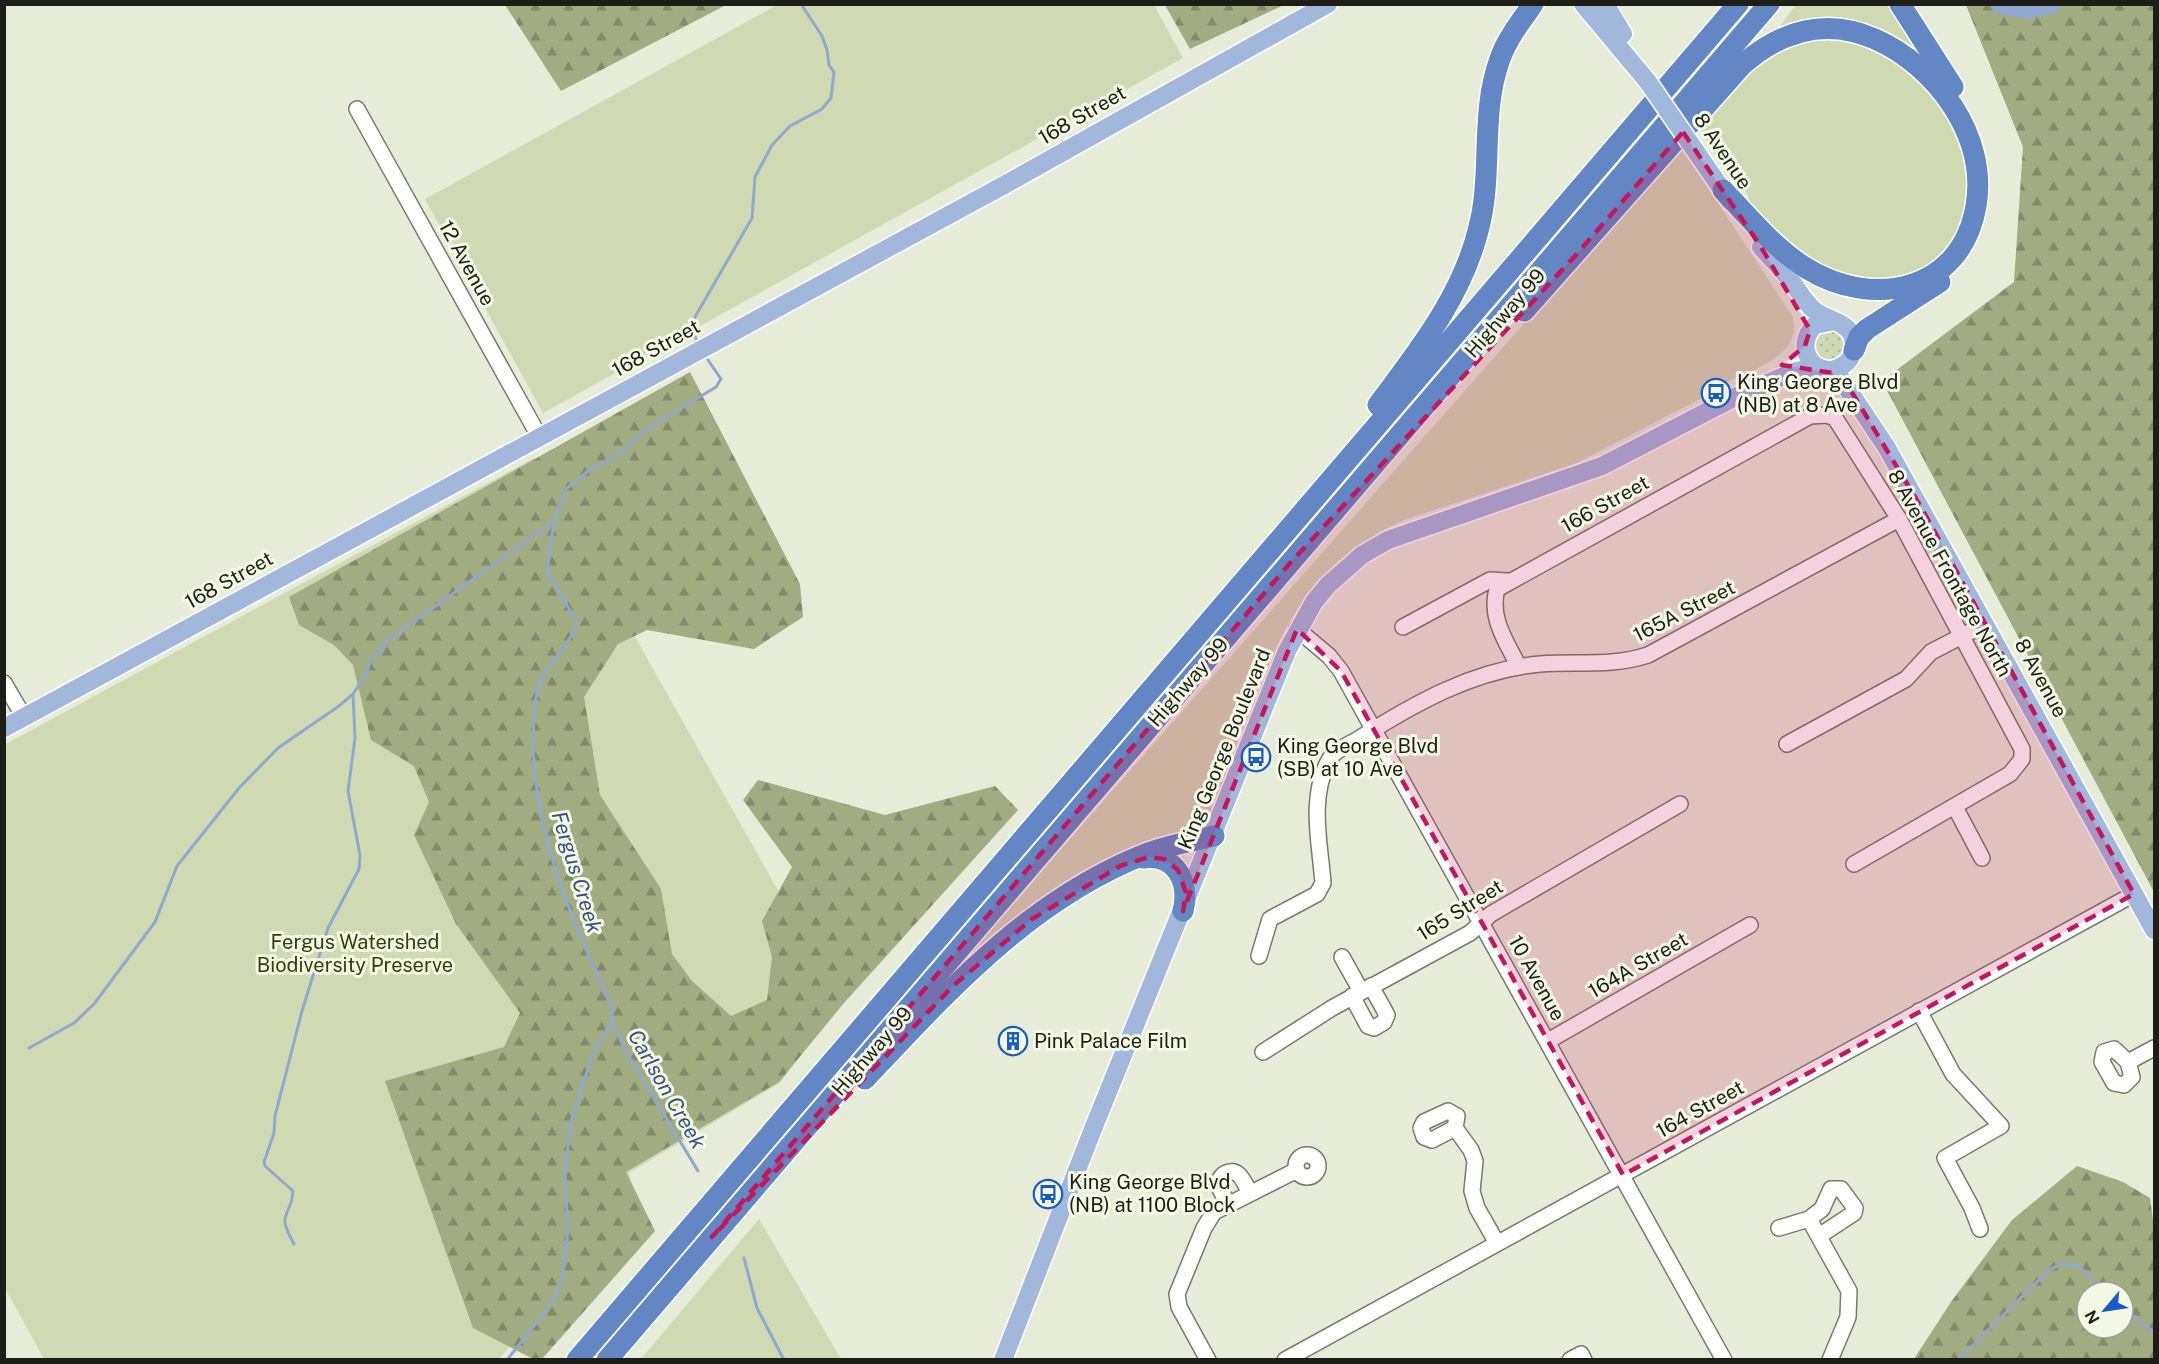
<svg xmlns="http://www.w3.org/2000/svg" width="2159" height="1364" font-family="'Public Sans',sans-serif">
<defs>
<pattern id="forest-firs" width="22" height="20" patternUnits="userSpaceOnUse" patternTransform="scale(1.5)"><rect width="22" height="20" fill="#a2ac81"/><path d="M5 1l3.5 6h-7zM16 11l3.5 6h-7z" fill="#838b69"/></pattern>
<pattern id="garden-dots" width="8" height="8" patternUnits="userSpaceOnUse" patternTransform="scale(1.5)"><rect width="8" height="8" fill="#cfd9b2"/><path d="M2 2h.1M6 6h.1" fill="none" stroke="#b1ba98" stroke-width="1.8" stroke-linecap="round"/></pattern>
</defs>
<rect width="100%" height="100%" fill="#e6ecd8"/>
<!-- green -->
<g fill="#cfd9b2">
<path d="M 779,4 L 1154,5 L 1183,58 L 543,413 L 425,199 Z"/>
<path d="M 1796,5 L 1889,5 L 1926,60 L 1908,52 L 1780,26 Z"/>
<path d="M 1811,37 C 1836,39 1860,40 1882,52 C 1942,85 1995,174 1954,239 C 1937,266 1917,276 1887,279 C 1879,280 1868,283 1860,281 C 1847,278 1816,266 1806,259 C 1797,253 1790,244 1783,237 C 1773,228 1760,219 1753,209 C 1750,204 1749,197 1746,192 C 1727,165 1713,161 1700,126 L 1734,85 L 1770,53 Z"/>
<path d="M 1683,150 L 1793,317 C 1804,364 1732,374 1703,394 L 1704,397 L 1577,463 L 1404,520 C 1293,570 1272,655 1231,759 C 1222,783 1215,810 1201,831 L 1142,847 L 921,1008 L 1625,209 C 1648,193 1660,167 1683,150 Z"/>
<path d="M 534,458 L 841,1002 L 780,1083 L 629,1173 L 645,1227 L 575,1271 L 499,1359 L 44,1359 L 5,1288 L 4,745 Z"/>
<path d="M 759,1219 L 841,1359 L 641,1359 Z"/>
</g>
<!-- forest -->
<g fill="url(#forest-firs)" fill-rule="evenodd">
<path d="M 505,5 L 726,5 L 561,91 Z"/>
<path d="M 1165,5 L 1284,5 L 1190,49 Z"/>
<path d="M 1966,5 L 2154,5 L 2154,892 L 1882,381 L 2014,282 L 2023,147 Z"/>
<path d="M 690,372 L 800,584 L 803,617 L 754,649 L 647,630 L 618,644 L 584,697 L 600,795 L 661,889 L 672,954 L 692,981 L 731,1016 L 767,1000 L 772,957 L 762,921 L 792,867 L 743,800 L 758,780 L 885,815 L 995,786 L 1018,810 L 844,1003 L 779,1082 L 626,1172 L 655,1231 L 542,1359 L 533,1359 L 473,1328 L 385,1081 L 504,1047 L 520,1013 L 456,924 L 414,835 L 429,802 L 414,766 L 371,740 L 353,665 L 334,645 L 299,625 L 289,597 Z"/>
<path d="M 2077,1166 L 2123,1182 L 2150,1198 L 2154,1227 L 2154,1359 L 1914,1359 L 1951,1302 L 2012,1220 ZM 2087,1292 L 2123,1292 L 2123,1328 L 2087,1328 Z"/>
</g>
<!-- garden -->
<circle fill="url(#garden-dots)" cx="1829" cy="345" r="14"/>
<g fill="none" stroke-linecap="round" stroke-linejoin="round">
<!-- stream -->
<g stroke="#91a8ce" stroke-width="3">
<path d="M 696,339 L 692,328 L 695,317 L 752,218 L 755,177 L 772,145 L 790,126 L 822,109 L 831,98 L 834,72 L 829,65 L 827,50 L 822,36 L 801,4"/>
<path d="M 612,1021 L 625,1050 L 698,1171"/>
<path d="M 29,1048 L 74,1023 L 94,1004 L 155,922 L 177,866 L 239,788 L 278,748 L 339,706 L 353,694 L 366,674 L 370,662 L 388,640 L 553,522"/>
<path d="M 294,1244 C 275,1210 291,1220 293,1191 L 265,1166 L 264,1162 L 274,1133 L 275,1116 L 302,1011 L 328,928 L 359,869 L 360,855 L 348,791 L 355,738 L 353,694"/>
<path d="M 744,1258 L 757,1308 L 784,1360"/>
<path d="M 2123,1308 L 2154,1332"/>
<path d="M 507,1360 L 552,1303 L 562,1280 L 568,1231 L 565,1171 L 571,1121 L 594,1051 L 612,1021 L 612,1006 C 571,922 527,816 534,721 C 535,708 535,692 541,680 C 552,658 569,648 577,622 L 547,572 L 554,521 L 566,489 L 587,472 L 626,449 L 645,430 L 716,387 L 721,379 L 708,360"/>
<path d="M 1958,1360 L 2049,1270 C 2076,1254 2087,1274 2106,1292"/>
</g>
<!-- river -->
<path stroke="#91a8ce" stroke-width="18" d="M 2000,4 L 2027,10 L 2052,4"/>
<!-- minor casing -->
<g stroke="#777c6a" stroke-width="18">
<g id="minor">
<path d="M 357,109 L 540,438"/>
<path d="M 1403,627 L 1490,580 L 1508,581"/>
<path d="M 1297,629 L 1329,656 L 1341,671 L 1724,1360"/>
<path d="M 1519,667 C 1506,641 1489,618 1497,589 L 1810,416 L 1827,415 L 1835,418 L 1899,519 L 2022,749 L 2022,759 L 2010,774 L 1854,864"/>
<path d="M 4,683 L 24,717"/>
<path d="M 1787,744 L 1906,679 L 1931,652 L 1985,624"/>
<path d="M 1955,807 L 1982,858"/>
<path d="M 1259,956 L 1270,919 L 1317,894 L 1323,883 C 1320,843 1309,800 1328,762 C 1334,749 1348,746 1360,738 C 1415,703 1474,670 1540,664 C 1577,661 1611,667 1648,655 L 1899,519"/>
<path d="M 1342,957 L 1361,991"/>
<path d="M 1352,996 L 1368,1026 L 1374,1028 L 1384,1022 L 1387,1015 L 1371,986"/>
<path d="M 1919,1011 L 1953,1074 L 2001,1126 L 1945,1158 L 1972,1208 L 1980,1229"/>
<path d="M 1548,1041 L 1750,925"/>
<path d="M 2114,1049 L 2128,1062 L 2132,1077 L 2124,1085 L 2114,1083 L 2102,1062 L 2104,1052 Z"/>
<path d="M 1263,1052 L 1332,1008 L 1470,933 L 1491,914 L 1680,804"/>
<path d="M 2128,1062 L 2154,1048"/>
<path d="M 1448,1111 L 1457,1116 L 1455,1128 L 1432,1140 L 1424,1137 L 1421,1128 L 1424,1122 Z"/>
<path d="M 1455,1128 L 1471,1150 L 1475,1161 L 1472,1191 L 1477,1208 L 1497,1243"/>
<circle cx="1307" cy="1166" r="11"/>
<path d="M 1229,1205 C 1226,1199 1221,1193 1219,1186 C 1217,1175 1231,1167 1239,1175 C 1244,1180 1247,1188 1250,1193"/>
<path d="M 1809,1219 L 1849,1291 L 1848,1317 L 1830,1360"/>
<path d="M 1779,1228 L 1809,1219 L 1822,1209 L 1831,1189 L 1841,1189 L 1855,1208 L 1854,1213 L 1819,1236"/>
<path d="M 1208,1360 L 1179,1307 L 1177,1294 L 1204,1228 L 1214,1212 L 1297,1170"/>
<path d="M 1285,1360 L 2134,894"/>
<path d="M 1570,1360 L 1581,1354 L 1584,1360"/>
</g>
</g>
<!-- major casing -->
<g stroke="#fff" stroke-width="21">
<g id="major">
<path d="M 1583,4 L 1648,82"/>
<path d="M 1605,4 L 1623,34"/>
<path d="M 1690,143 L 1730,201"/>
<path d="M 1761,247 C 1770,257 1780,267 1789,278 C 1797,288 1804,302 1814,310 C 1826,320 1845,321 1852,335 C 1856,345 1853,358 1845,364 C 1819,384 1790,349 1815,325 L 1835,321"/>
<path d="M 1823,369 L 1841,379 L 1887,448 L 2154,930"/>
<path d="M 4,728 L 1006,184 L 1328,4"/>
<path d="M 1003,1360 L 1095,1124 L 1287,651 L 1314,602 L 1328,585 L 1362,555 L 1388,540 L 1602,466 L 1739,395 L 1796,371 L 1818,367"/>
</g>
</g>
<!-- highway casing -->
<g stroke="#fff" stroke-width="24">
<g id="highway">
<path d="M 1900,4 L 1953,87"/>
<path d="M 1524,311 L 1742,65 C 1781,31 1826,17 1875,39 C 1936,66 1988,136 1976,206 C 1961,293 1872,309 1806,268 C 1774,248 1749,217 1723,190"/>
<path d="M 1854,350 L 1859,337 L 1867,329 L 1940,282"/>
<path d="M 1378,405 C 1419,350 1463,295 1479,227 C 1493,173 1480,112 1500,59 C 1507,38 1521,22 1533,4"/>
<path d="M 1143,858 C 1176,853 1190,882 1183,911"/>
<path d="M 865,1079 C 948,991 1031,898 1148,853 C 1169,845 1192,841 1214,836"/>
<path d="M 577,1360 L 1738,4"/>
<path d="M 607,1360 L 1769,4"/>
</g>
</g>
<!-- minor -->
<use href="#minor" stroke="#fff" stroke-width="15"/>
<!-- major -->
<use href="#major" stroke="#a1b7dc" stroke-width="18"/>
<!-- highway -->
<use href="#highway" stroke="#6287c4" stroke-width="21"/>
<!-- major-bridge casing -->
<g stroke="#fff" stroke-width="21" stroke-linecap="butt">
<path id="major-bridge" d="M 1648,82 L 1690,143"/>
</g>
<!-- major-bridge -->
<use href="#major-bridge" stroke="#a1b7dc" stroke-width="18"/>
</g>
<!-- marked area -->
<path fill="#c2185b" fill-opacity="0.2" stroke="#c2185b" stroke-width="4.5" stroke-dasharray="12 8" stroke-linejoin="round" d="M 1683,132 L 1761,247 L 1810,330 L 1805,346 L 1782,365 L 1833,373 L 1853,394 L 1921,507 L 2134,894 L 1623,1175 L 1341,671 L 1297,629 L 1183,911 L 1186,893 L 1178,870 L 1164,859 L 1149,857 L 1120,866 L 1032,919 L 954,985 L 712,1237 L 1291,562 L 1575,256 Z"/>
<!-- icons -->
<defs>
<g id="bus-ring" transform="scale(1.5)"><circle r="9.5" fill="#f4f9e5" stroke="#195ac5" stroke-width="1.5"/><path d="M-5-6H5V4H4V6H2V4H-2V6H-4V4H-5ZM-3.5-4V0h7V-4ZM-3.5 1.2v1.5H-2V1.2ZM2 1.2v1.5H3.5V1.2Z" fill="#195ac5"/></g>
<g id="building-ring" transform="scale(1.5)"><circle r="9.5" fill="#f4f9e5" stroke="#195ac5" stroke-width="1.5"/><path d="M-4-6H4V6H1V3H-1V6H-4ZM-2.5-4.3h1.7v1.8h-1.7ZM.8-4.3h1.7v1.8H.8ZM-2.5-1h1.7V.8h-1.7ZM.8-1h1.7V.8H.8Z" fill="#195ac5"/></g>
</defs>
<g fill-rule="evenodd">
<use href="#bus-ring" x="1716" y="393"/>
<use href="#bus-ring" x="1256" y="757"/>
<use href="#building-ring" x="1013" y="1041"/>
<use href="#bus-ring" x="1048" y="1194"/>
</g>
<g text-anchor="middle" dominant-baseline="central" stroke-width="6" stroke-linejoin="round" paint-order="stroke">
<!-- street labels -->
<g font-size="20" fill="#1c1e17" stroke="#f4f9e5">
<text transform="translate(1082 115) rotate(-30)">168 Street</text>
<text transform="translate(1723 151) rotate(56)">8 Avenue</text>
<text transform="translate(467 263) rotate(61)">12 Avenue</text>
<text transform="translate(1505 313) rotate(-49)">Highway 99</text>
<text transform="translate(656 348) rotate(-29)">168 Street</text>
<text transform="translate(1605 504) rotate(-29)">166 Street</text>
<text transform="translate(1950 573) rotate(61)">8 Avenue Frontage North</text>
<text transform="translate(229 580) rotate(-29)">168 Street</text>
<text transform="translate(1684 611) rotate(-27)">165A Street</text>
<text transform="translate(2041 678) rotate(61)">8 Avenue</text>
<text transform="translate(1188 682) rotate(-49)">Highway 99</text>
<text transform="translate(1224 749) rotate(-68)">King George Boulevard</text>
<text transform="translate(1460 910) rotate(-32)">165 Street</text>
<text transform="translate(1638 965) rotate(-30)">164A Street</text>
<text transform="translate(1537 978) rotate(61)">10 Avenue</text>
<text transform="translate(872 1051) rotate(-49)">Highway 99</text>
<text transform="translate(1700 1109) rotate(-29)">164 Street</text>
</g>
<!-- poi labels -->
<g font-size="20" fill="#1c1e17" stroke="#f4f9e5" text-anchor="start">
<text x="1737" y="382">King George Blvd<tspan x="1737" dy="23">(NB) at 8 Ave</tspan></text>
<text x="1277" y="746">King George Blvd<tspan x="1277" dy="23">(SB) at 10 Ave</tspan></text>
<text x="1034" y="1041">Pink Palace Film</text>
<text x="1069" y="1182">King George Blvd<tspan x="1069" dy="23">(NB) at 1100 Block</tspan></text>
</g>
<!-- park labels -->
<g font-size="20" fill="#353e0a" stroke="#f4f9e5">
<text x="355" y="942">Fergus Watershed<tspan x="355" dy="23">Biodiversity Preserve</tspan></text>
</g>
<!-- water labels -->
<g font-size="21" font-style="italic" fill="#335083" stroke="#f4f9e5">
<text transform="translate(577 872) rotate(73)">Fergus Creek</text>
<text transform="translate(667 1089) rotate(60)">Carlson Creek</text>
</g>
</g>
<!-- border -->
<rect width="2159" height="1364" fill="none" stroke="#1c1e17" stroke-width="12"/>
<!-- north arrow -->
<g transform="translate(2105 1310) rotate(241)"><circle r="28" fill="#f4f9e5" stroke="#9ea193" stroke-width="1.5"/>
<path d="M0-4.5L10 22L0 15L-10 22Z" fill="#195ac5"/>
<text y="-9" font-size="16" font-weight="bold" text-anchor="middle" fill="#1c1e17">N</text>
</g>
</svg>
